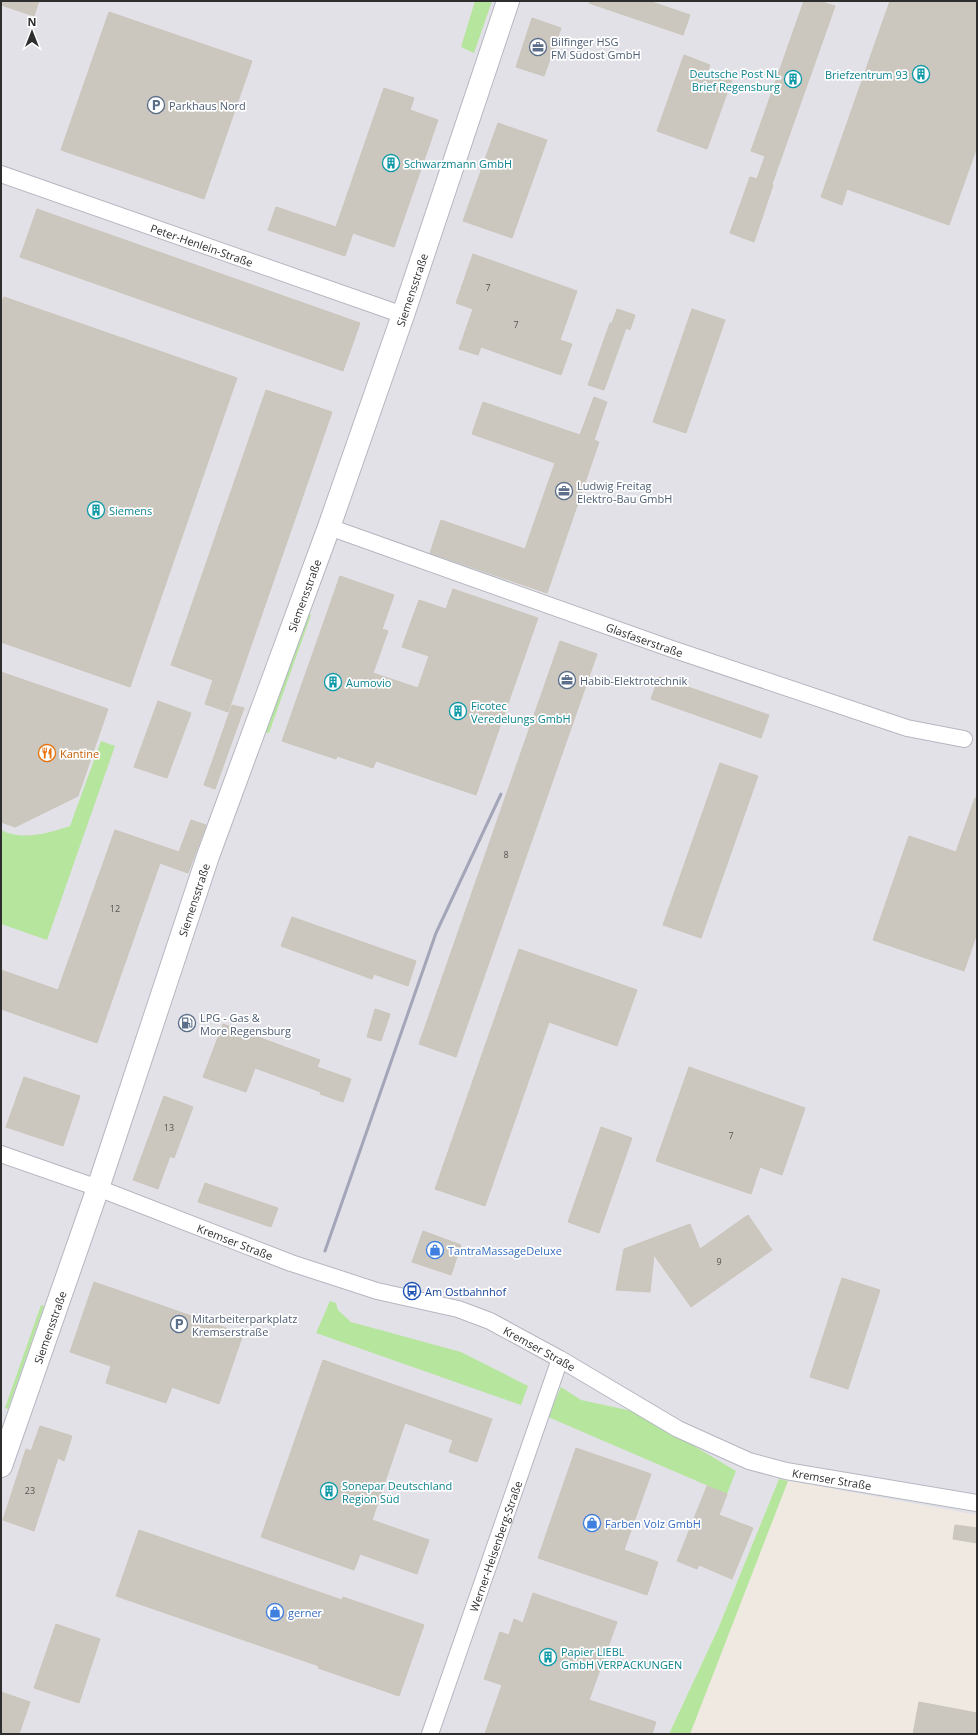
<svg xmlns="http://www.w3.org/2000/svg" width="978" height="1735" font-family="'Open Sans',sans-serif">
<rect width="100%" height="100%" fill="#efe9e1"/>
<!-- industrial -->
<path fill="#e3e1e8" d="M 1,1 L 977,1 L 977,1515 L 779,1479 L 718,1629 L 669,1734 L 1,1734 Z"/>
<!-- green -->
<g fill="#b6e59e">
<path d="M 475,1 L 492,1 L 474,53 L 461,47 Z"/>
<path d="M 308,614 L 311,615 L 269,733 L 265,732 Z"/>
<path d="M 101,741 L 115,746 L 47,940 L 1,924 L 1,830 C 22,841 49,833 70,826 Z"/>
<path d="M 330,1301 L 336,1303 L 338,1310 L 351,1322 L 461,1352 L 528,1386 L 521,1405 L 316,1333 Z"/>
<path d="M 41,1305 L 44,1306 L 8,1409 L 5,1408 Z"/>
<path d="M 561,1387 L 581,1400 L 637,1412 L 736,1471 L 727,1494 L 548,1417 Z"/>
<path d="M 779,1479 L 788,1481 L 690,1734 L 669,1734 L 718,1629 Z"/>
</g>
<!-- building -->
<g fill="#cbc7bf" stroke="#cbc5ba">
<path d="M 1,1 L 39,1 L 34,16 L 1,5 Z"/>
<path d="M 590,1 L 649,1 L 690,15 L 683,35 L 589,3 Z"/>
<path d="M 804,1 L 819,1 L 835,6 L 772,184 L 773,185 L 754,242 L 730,233 L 750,177 L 757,179 L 765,156 L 751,151 Z"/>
<path d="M 890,1 L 977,1 L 977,147 L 949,225 L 847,189 L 842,205 L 821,197 Z"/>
<path d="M 109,12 L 252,61 L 204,199 L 61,150 Z"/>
<path d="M 532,18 L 561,28 L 544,76 L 516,67 Z"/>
<path d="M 684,55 L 710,65 L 708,70 L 732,79 L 707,149 L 657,131 Z"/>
<path d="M 384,88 L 414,98 L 410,110 L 438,120 L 394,247 L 353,233 L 345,256 L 268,230 L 276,207 L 336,227 Z"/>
<path d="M 498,123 L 547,140 L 512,238 L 463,221 Z"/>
<path d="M 37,209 L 360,323 L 343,371 L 20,257 Z"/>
<path d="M 473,254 L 577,291 L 560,340 L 572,344 L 561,375 L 481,347 L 478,355 L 459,349 L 473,309 L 456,303 Z"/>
<path d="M 4,297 L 237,378 L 130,687 L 1,642 L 1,304 Z"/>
<path d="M 617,309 L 635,315 L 630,330 L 626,328 L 604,390 L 588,385 L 610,323 L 612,323 Z"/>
<path d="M 692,309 L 725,320 L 686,433 L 653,422 Z"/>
<path d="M 266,390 L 332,412 L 228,712 L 205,704 L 213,680 L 171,665 Z"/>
<path d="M 594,397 L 607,402 L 594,440 L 599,442 L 547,593 L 430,553 L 441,520 L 525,549 L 555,463 L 472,434 L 483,402 L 580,435 Z"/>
<path d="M 340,576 L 394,595 L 382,629 L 388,631 L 373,673 L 418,688 L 429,656 L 402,647 L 419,600 L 446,609 L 453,589 L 538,618 L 476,795 L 376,761 L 373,768 L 337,756 L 336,759 L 282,741 Z"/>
<path d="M 560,641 L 597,654 L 456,1057 L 419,1044 Z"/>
<path d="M 1,672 L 108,709 L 78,796 L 15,827 L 1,822 Z"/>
<path d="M 659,677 L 769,715 L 761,738 L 651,699 Z"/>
<path d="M 158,701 L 191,713 L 167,778 L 134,767 Z"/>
<path d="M 232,705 L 244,708 L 215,789 L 204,785 Z"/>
<path d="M 720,763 L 758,776 L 701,938 L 663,925 Z"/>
<path d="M 975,798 L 977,798 L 977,933 L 964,971 L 873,940 L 909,836 L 956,852 Z"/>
<path d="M 191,820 L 206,825 L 188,873 L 160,863 L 97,1043 L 1,1009 L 1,970 L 58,990 L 115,830 L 179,852 Z"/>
<path d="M 292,917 L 416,961 L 408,986 L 374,974 L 372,979 L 281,946 Z"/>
<path d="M 519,949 L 637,990 L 617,1046 L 549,1022 L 485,1206 L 435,1189 Z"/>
<path d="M 375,1009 L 390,1014 L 381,1041 L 367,1037 Z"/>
<path d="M 223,1024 L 320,1060 L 317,1067 L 351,1079 L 343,1102 L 320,1094 L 321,1092 L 255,1068 L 246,1092 L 203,1077 Z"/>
<path d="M 689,1067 L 805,1108 L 782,1175 L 760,1167 L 751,1194 L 656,1161 Z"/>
<path d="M 24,1077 L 80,1096 L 63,1146 L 6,1127 Z"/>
<path d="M 164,1096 L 193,1107 L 174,1158 L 170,1156 L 158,1189 L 133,1180 Z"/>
<path d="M 601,1127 L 632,1138 L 599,1233 L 568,1222 Z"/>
<path d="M 205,1183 L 278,1208 L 271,1227 L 198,1202 Z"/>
<path d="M 748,1215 L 772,1250 L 691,1307 L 654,1255 L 650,1292 L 616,1290 L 624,1249 L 690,1224 L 700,1249 Z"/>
<path d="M 423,1231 L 461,1245 L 451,1275 L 412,1262 Z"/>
<path d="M 842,1278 L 880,1290 L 848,1389 L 810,1377 Z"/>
<path d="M 94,1282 L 243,1334 L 219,1404 L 172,1387 L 166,1403 L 106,1383 L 111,1366 L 70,1352 Z"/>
<path d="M 323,1360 L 492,1419 L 477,1462 L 449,1452 L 453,1440 L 405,1423 L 372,1520 L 429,1540 L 417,1574 L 360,1554 L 354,1570 L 261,1537 Z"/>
<path d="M 40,1426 L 72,1436 L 64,1461 L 58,1458 L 34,1531 L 3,1520 L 26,1449 L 31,1451 Z"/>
<path d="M 576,1448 L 651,1474 L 624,1550 L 658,1562 L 647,1595 L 538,1558 Z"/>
<path d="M 707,1486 L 727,1494 L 719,1515 L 753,1528 L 732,1579 L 699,1565 L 697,1569 L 677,1561 Z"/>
<path d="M 955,1525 L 977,1528 L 977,1543 L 953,1539 Z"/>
<path d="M 139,1530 L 342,1600 L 343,1597 L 424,1625 L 399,1696 L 318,1668 L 319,1666 L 116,1596 Z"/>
<path d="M 533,1593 L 617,1622 L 589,1700 L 656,1722 L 652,1734 L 485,1734 L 502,1685 L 484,1679 L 500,1632 L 509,1635 L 514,1619 L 523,1623 Z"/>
<path d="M 56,1624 L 100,1639 L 79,1703 L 34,1688 Z"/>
<path d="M 1,1692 L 30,1702 L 19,1734 L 1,1734 Z"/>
<path d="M 919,1702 L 977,1713 L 975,1734 L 913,1734 Z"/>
</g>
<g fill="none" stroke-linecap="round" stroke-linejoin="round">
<!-- street casing -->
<g stroke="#b4b7c1" stroke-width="18">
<g id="street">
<path id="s1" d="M 1,174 L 403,315"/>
<path id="s2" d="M 329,527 L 669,648 L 907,728 L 964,739"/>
<path id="s3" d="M 1,1154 L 98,1188 L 291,1263 L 377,1291 L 458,1309 L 490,1321 L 560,1359 L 678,1429 L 749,1461 L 786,1471 L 977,1503"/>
<path id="s4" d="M 430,1734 L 560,1359"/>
</g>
</g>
<!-- secondary casing -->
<g stroke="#b4b7c1" stroke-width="24">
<g id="secondary">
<path id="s5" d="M 1,1466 L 98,1188 L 208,856 L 329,527 L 403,315 L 508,1"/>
</g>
</g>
<!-- street -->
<use href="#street" stroke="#fff" stroke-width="16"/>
<!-- secondary -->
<use href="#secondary" stroke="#fff" stroke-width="22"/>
<!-- rail -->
<path stroke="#a3a6b8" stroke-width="3" d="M 325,1251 L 436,933 L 501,794"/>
</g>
<!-- icons -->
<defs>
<g id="office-ring" transform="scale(0.9)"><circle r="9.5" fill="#fff" stroke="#5c6f8a" stroke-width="1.5"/><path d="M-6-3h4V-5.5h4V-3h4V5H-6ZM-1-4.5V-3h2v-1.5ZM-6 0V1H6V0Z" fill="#5c6f8a"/></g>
<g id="building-ring" transform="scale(0.9)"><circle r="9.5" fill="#fff" stroke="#0f9aa8" stroke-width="1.5"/><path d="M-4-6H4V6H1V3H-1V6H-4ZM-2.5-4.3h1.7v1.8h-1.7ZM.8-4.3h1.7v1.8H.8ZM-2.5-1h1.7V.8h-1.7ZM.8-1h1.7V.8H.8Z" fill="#0f9aa8"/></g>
<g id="parking-ring" transform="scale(0.9)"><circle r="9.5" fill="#fff" stroke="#5c6f8a" stroke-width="1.5"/><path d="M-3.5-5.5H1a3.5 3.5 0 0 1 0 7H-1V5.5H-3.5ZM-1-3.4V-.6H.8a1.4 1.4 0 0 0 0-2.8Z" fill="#5c6f8a"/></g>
<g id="restaurant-ring" transform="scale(0.9)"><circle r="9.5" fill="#fff" stroke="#e8710a" stroke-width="1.5"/><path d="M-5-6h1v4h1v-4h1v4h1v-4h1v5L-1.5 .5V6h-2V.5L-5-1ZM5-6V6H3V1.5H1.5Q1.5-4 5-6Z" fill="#e8710a"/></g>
<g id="fuel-ring" transform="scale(0.9)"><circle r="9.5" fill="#fff" stroke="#5c6f8a" stroke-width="1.5"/><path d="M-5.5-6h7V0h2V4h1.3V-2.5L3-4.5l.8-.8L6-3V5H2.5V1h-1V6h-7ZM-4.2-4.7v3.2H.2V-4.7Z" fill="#5c6f8a"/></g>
<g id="shop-ring" transform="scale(0.9)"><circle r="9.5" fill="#fff" stroke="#3f7fe0" stroke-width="1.5"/><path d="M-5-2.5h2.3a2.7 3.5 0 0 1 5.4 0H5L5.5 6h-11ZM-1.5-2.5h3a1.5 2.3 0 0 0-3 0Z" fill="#3f7fe0"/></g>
<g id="bus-ring" transform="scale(0.9)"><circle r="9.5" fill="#fff" stroke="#1a4fb4" stroke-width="1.5"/><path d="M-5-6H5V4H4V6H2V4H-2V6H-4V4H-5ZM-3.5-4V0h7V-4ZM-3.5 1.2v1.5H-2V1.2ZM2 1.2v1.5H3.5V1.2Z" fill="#1a4fb4"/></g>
</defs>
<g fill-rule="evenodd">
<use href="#office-ring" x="538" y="47"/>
<use href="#building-ring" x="921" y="74"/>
<use href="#building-ring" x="793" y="79"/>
<use href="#parking-ring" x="156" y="105"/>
<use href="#building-ring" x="391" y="163"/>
<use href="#office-ring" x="564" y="491"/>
<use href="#building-ring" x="96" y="510"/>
<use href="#office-ring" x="567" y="680"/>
<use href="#building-ring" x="333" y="682"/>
<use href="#building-ring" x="458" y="711"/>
<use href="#restaurant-ring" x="47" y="753"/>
<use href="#fuel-ring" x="187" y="1023"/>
<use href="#shop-ring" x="435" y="1250"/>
<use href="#bus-ring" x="412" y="1291"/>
<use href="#parking-ring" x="179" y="1324"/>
<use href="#building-ring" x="329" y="1491"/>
<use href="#shop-ring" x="592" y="1523"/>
<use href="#shop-ring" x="275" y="1612"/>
<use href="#building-ring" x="548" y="1657"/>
</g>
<g text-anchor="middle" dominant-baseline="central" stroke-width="3.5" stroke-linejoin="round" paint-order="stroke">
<!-- number labels -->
<g font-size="9" fill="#555452">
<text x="488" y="287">7</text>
<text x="516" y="324">7</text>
<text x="506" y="854">8</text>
<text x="115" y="908">12</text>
<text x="169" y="1127">13</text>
<text x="731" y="1135">7</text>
<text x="719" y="1261">9</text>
<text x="30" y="1490">23</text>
</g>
<!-- service labels -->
<g font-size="11" fill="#4e5e75" stroke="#fff" text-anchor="start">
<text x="551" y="41">Bilfinger HSG<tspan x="551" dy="13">FM Südost GmbH</tspan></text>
<text x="169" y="105">Parkhaus Nord</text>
<text x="577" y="485">Ludwig Freitag<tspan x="577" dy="13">Elektro-Bau GmbH</tspan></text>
<text x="580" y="680">Habib-Elektrotechnik</text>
<text x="200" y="1017">LPG - Gas &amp;<tspan x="200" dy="13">More Regensburg</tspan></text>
<text x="192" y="1318">Mitarbeiterparkplatz<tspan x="192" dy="13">Kremserstraße</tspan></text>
</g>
<!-- culture labels -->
<g font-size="11" fill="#0d838f" stroke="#fff" text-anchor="start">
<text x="780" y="73" text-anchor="end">Deutsche Post NL<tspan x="780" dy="13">Brief Regensburg</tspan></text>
<text x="908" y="74" text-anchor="end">Briefzentrum 93</text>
<text x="404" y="163">Schwarzmann GmbH</text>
<text x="109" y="510">Siemens</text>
<text x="346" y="682">Aumovio</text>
<text x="471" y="705">Ficotec<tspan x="471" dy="13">Veredelungs GmbH</tspan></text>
<text x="342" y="1485">Sonepar Deutschland<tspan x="342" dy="13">Region Süd</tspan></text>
<text x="561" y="1651">Papier LIEBL<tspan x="561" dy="13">GmbH VERPACKUNGEN</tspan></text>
</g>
<!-- street labels -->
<g font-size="11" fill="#2e2e2e" stroke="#fff">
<text stroke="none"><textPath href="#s1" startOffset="213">Peter-Henlein-Straße</textPath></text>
<text stroke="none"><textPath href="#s5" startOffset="1246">Siemensstraße</textPath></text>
<text stroke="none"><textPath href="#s5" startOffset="922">Siemensstraße</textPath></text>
<text stroke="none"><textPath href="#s2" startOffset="335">Glasfaserstraße</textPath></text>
<text stroke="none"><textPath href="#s5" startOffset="598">Siemensstraße</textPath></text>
<text stroke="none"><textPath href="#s3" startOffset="250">Kremser Straße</textPath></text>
<text stroke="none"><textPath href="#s5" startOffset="147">Siemensstraße</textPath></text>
<text stroke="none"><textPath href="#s3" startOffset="574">Kremser Straße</textPath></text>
<text stroke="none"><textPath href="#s3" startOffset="897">Kremser Straße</textPath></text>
<text stroke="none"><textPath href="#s4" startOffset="199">Werner-Heisenberg-Straße</textPath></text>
</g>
<!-- food labels -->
<g font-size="11" fill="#c56008" stroke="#fff" text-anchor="start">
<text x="60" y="753">Kantine</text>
</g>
<!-- shop labels -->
<g font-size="11" fill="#366cbe" stroke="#fff" text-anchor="start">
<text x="448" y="1250">TantraMassageDeluxe</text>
<text x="605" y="1523">Farben Volz GmbH</text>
<text x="288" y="1612">gerner</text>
</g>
<!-- transit labels -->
<g font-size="11" fill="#164399" stroke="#fff" text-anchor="start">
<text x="425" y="1291">Am Ostbahnhof</text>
</g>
</g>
<!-- border -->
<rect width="978" height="1735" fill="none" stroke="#2e2e2e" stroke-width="4"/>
<!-- north arrow -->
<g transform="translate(32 32)" stroke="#ffffff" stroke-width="3" paint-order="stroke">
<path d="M0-3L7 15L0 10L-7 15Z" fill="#2e2e2e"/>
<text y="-6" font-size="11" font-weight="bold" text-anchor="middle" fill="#2e2e2e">N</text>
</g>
</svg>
